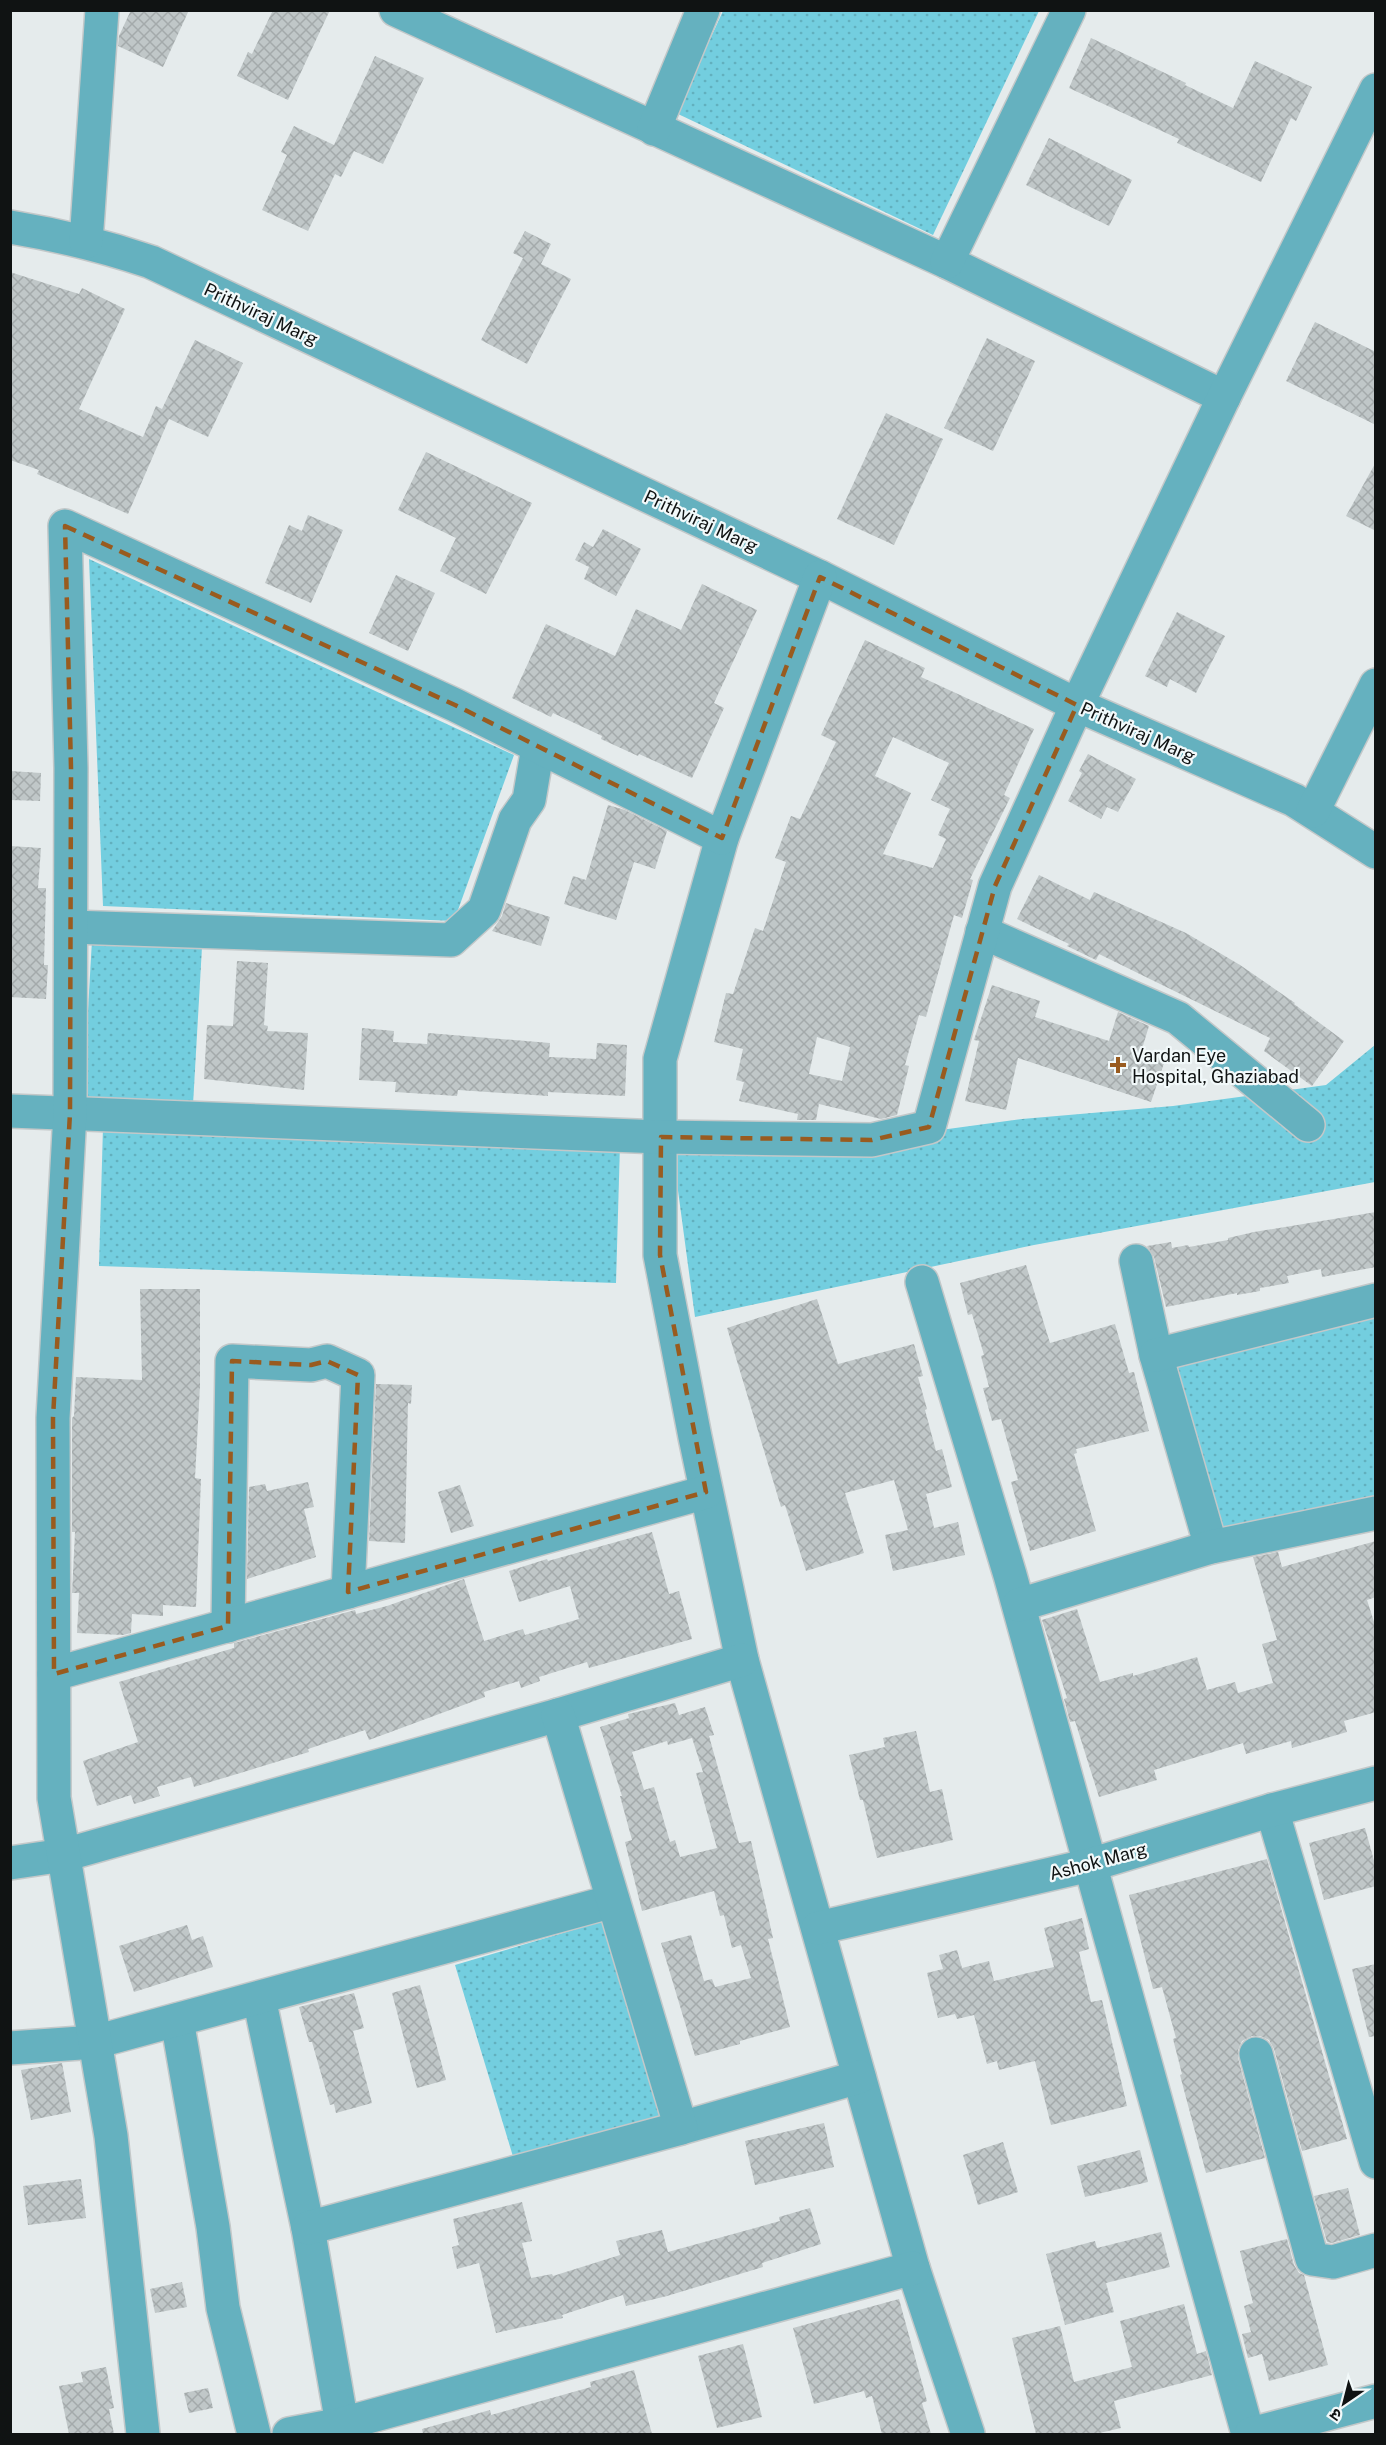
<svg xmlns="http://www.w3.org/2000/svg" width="1386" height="2445" font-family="'Public Sans','Noto Sans Devanagari',sans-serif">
<defs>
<pattern id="green-dots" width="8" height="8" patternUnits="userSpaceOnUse" patternTransform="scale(1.5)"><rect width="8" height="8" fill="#73cedf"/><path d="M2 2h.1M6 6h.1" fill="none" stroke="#62b0be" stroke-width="1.8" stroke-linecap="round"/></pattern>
<pattern id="building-cross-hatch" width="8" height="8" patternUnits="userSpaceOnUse" patternTransform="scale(1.5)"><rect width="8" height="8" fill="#c0c7c8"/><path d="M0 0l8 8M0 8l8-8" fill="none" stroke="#a4aaab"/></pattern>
</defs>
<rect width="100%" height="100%" fill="#e5ebec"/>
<!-- green -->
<g fill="url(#green-dots)">
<path d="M 723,11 L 1039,11 L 933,235 L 676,113 Z"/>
<path d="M 89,559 L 514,755 L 454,921 L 103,906 Z"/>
<path d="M 92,940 L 202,947 L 193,1105 L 83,1098 Z"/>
<path d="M 1375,1045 L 1375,1182 L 1034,1245 L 695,1317 L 672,1146 L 948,1129 L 1022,1119 L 1173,1106 L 1326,1085 Z"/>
<path d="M 103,1127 L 620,1144 L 616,1283 L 99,1266 Z"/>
<path d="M 1375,1318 L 1375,1497 L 1218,1536 L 1175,1368 Z"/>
<path d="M 603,1921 L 664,2118 L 515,2163 L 455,1965 Z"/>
</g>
<!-- building -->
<g fill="url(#building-cross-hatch)" fill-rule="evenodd">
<path d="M 131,10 L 189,10 L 163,67 L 118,46 L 119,36 Z"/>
<path d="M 273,10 L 330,10 L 288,100 L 237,76 L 248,52 L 252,54 Z"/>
<path d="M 1091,38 L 1186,83 L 1185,85 L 1233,108 L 1255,61 L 1312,87 L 1296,121 L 1291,118 L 1261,182 L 1177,143 L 1179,139 L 1069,88 Z"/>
<path d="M 375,56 L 424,78 L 383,164 L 354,151 L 341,177 L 335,174 L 308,231 L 262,210 L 287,155 L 281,152 L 294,126 L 334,145 Z"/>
<path d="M 1049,138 L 1132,180 L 1109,226 L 1026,185 Z"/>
<path d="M 525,231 L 551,244 L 541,264 L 571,279 L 527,364 L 481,340 L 523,258 L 513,253 Z"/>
<path d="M 10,272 L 79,294 L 82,288 L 125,309 L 79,409 L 143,437 L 156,406 L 162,409 L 195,340 L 243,363 L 208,437 L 169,419 L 128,514 L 37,474 L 39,470 L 10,460 Z"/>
<path d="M 1315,322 L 1376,352 L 1376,425 L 1286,381 Z"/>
<path d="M 987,338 L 1035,361 L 993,451 L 944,428 Z"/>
<path d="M 886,413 L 943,439 L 894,545 L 837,519 Z"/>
<path d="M 426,452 L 532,503 L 486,594 L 440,571 L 456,538 L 398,510 Z"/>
<path d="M 1376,462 L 1376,531 L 1346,516 Z"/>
<path d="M 308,515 L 343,530 L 311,603 L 265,583 L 289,525 L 302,531 Z"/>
<path d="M 603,529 L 641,549 L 616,596 L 584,579 L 589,567 L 575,560 L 584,542 L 593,547 Z"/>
<path d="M 396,575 L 435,593 L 408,651 L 369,633 Z"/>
<path d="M 702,584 L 757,610 L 714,703 L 724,708 L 692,778 L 639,754 L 638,756 L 601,739 L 602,736 L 553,713 L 551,717 L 512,698 L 546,624 L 615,656 L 636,609 L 681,630 Z"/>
<path d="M 1177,612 L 1225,636 L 1196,693 L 1170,679 L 1167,687 L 1145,676 Z"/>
<path d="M 865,640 L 925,668 L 921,677 L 1034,729 L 1004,795 L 1010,798 L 970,879 L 973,880 L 962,918 L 954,915 L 926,1017 L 919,1015 L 905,1065 L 909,1066 L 897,1115 L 881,1119 L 819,1104 L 816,1120 L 797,1120 L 798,1114 L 739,1101 L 744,1082 L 736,1080 L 743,1049 L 714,1042 L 726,993 L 733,994 L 755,928 L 763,931 L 786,862 L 775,858 L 791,816 L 800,819 L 836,742 L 821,735 ZM 893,737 L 949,763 L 931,800 L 950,809 L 938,835 L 946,839 L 933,868 L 883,854 L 911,793 L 875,776 ZM 817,1037 L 850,1047 L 842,1081 L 809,1074 Z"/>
<path d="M 1088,754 L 1136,779 L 1118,812 L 1107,807 L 1101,819 L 1068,801 L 1082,773 L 1079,771 Z"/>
<path d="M 10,771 L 41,773 L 40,801 L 10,800 Z"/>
<path d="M 608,805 L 625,810 L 667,831 L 655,869 L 634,862 L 616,920 L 564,904 L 573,876 L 586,880 Z"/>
<path d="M 10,846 L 41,848 L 38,888 L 46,888 L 44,965 L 48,965 L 46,999 L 10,997 Z"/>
<path d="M 1039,875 L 1090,900 L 1094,892 L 1186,933 L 1240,965 L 1295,1003 L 1294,1004 L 1344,1041 L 1312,1086 L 1264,1051 L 1270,1038 L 1099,954 L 1096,960 L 1067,946 L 1069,944 L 1017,919 Z"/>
<path d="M 506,903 L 550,917 L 541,946 L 492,931 L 502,916 Z"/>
<path d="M 237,961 L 268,963 L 264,1025 L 268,1026 L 267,1031 L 308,1033 L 304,1090 L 204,1079 L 207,1025 L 233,1026 Z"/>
<path d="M 992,985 L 1040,1001 L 1035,1017 L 1109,1041 L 1118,1012 L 1149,1026 L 1141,1052 L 1165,1060 L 1151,1102 L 1018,1058 L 1006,1110 L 965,1101 L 979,1041 L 974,1040 Z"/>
<path d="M 362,1028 L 394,1031 L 393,1042 L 427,1044 L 428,1033 L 550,1043 L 549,1057 L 596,1059 L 597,1043 L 627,1045 L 625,1096 L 548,1092 L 548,1096 L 458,1090 L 457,1096 L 395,1092 L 396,1082 L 359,1080 Z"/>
<path d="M 1376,1212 L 1376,1267 L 1322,1277 L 1321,1269 L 1287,1276 L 1289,1283 L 1260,1288 L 1260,1291 L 1237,1295 L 1237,1293 L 1166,1307 L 1154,1257 L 1147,1246 L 1171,1242 L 1172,1248 L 1188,1245 L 1189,1247 L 1228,1240 L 1228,1238 L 1254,1232 Z"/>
<path d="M 1026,1265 L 1050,1343 L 1115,1324 L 1129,1373 L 1134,1372 L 1149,1431 L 1076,1449 L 1077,1453 L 1074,1454 L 1096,1531 L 1030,1551 L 1011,1482 L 1018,1480 L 1001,1419 L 992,1421 L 983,1388 L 989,1387 L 981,1356 L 984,1355 L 972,1314 L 968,1315 L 960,1283 Z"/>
<path d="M 140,1289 L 200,1289 L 200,1386 L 195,1478 L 201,1479 L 196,1607 L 163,1605 L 163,1616 L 132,1614 L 131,1633 L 123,1635 L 77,1633 L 79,1593 L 72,1593 L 75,1532 L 72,1532 L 72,1418 L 74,1416 L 76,1377 L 142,1380 Z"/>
<path d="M 817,1299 L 838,1364 L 914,1344 L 923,1376 L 918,1377 L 927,1409 L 925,1410 L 936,1451 L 942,1449 L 952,1487 L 926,1494 L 934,1528 L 958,1522 L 965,1555 L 893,1571 L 885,1535 L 908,1530 L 894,1480 L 845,1493 L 864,1553 L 806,1571 L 785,1505 L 781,1507 L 727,1328 Z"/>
<path d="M 376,1384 L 412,1385 L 411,1404 L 408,1403 L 405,1543 L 369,1541 Z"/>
<path d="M 308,1482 L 314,1507 L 304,1509 L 316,1557 L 247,1579 L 249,1487 L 265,1484 L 267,1491 Z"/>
<path d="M 460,1485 L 474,1526 L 451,1533 L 438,1492 Z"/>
<path d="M 652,1532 L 669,1594 L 679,1591 L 692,1639 L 589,1668 L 587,1662 L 539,1677 L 540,1681 L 521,1688 L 519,1681 L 484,1692 L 485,1697 L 369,1740 L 365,1730 L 308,1749 L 309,1752 L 194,1787 L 191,1777 L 157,1787 L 160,1796 L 134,1804 L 131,1795 L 97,1806 L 83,1761 L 138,1742 L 119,1682 L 234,1648 L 234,1643 L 355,1610 L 356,1614 L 387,1606 L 464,1579 L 484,1641 L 523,1629 L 525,1635 L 579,1619 L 570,1586 L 519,1602 L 509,1571 L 547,1559 L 548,1561 Z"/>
<path d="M 1376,1541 L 1376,1597 L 1367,1600 L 1376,1628 L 1376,1712 L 1344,1721 L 1347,1732 L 1292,1748 L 1291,1741 L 1246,1754 L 1243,1743 L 1154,1770 L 1157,1780 L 1099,1797 L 1075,1721 L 1070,1722 L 1064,1699 L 1067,1698 L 1042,1620 L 1077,1609 L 1100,1682 L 1133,1673 L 1133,1676 L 1197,1657 L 1207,1690 L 1235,1682 L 1238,1693 L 1273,1683 L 1262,1644 L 1277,1640 L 1253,1557 L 1278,1552 L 1282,1567 Z"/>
<path d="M 675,1703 L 679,1715 L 705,1707 L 714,1735 L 709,1736 L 739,1843 L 751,1841 L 773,1938 L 768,1939 L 790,2027 L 740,2041 L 740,2044 L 695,2056 L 661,1943 L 691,1935 L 704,1981 L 712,1979 L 715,1987 L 751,1978 L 741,1945 L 732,1948 L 724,1915 L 720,1916 L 714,1891 L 642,1911 L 625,1842 L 632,1840 L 620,1796 L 622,1796 L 600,1727 L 629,1718 L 628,1714 ZM 692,1738 L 703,1772 L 696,1773 L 717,1848 L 680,1857 L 675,1840 L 670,1842 L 654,1787 L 644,1790 L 632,1752 L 667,1741 L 668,1745 Z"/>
<path d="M 916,1731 L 930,1792 L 942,1789 L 953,1840 L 877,1858 L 863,1800 L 860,1800 L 849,1755 L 885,1747 L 883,1738 Z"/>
<path d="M 1365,1828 L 1376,1868 L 1376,1886 L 1324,1900 L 1309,1843 Z"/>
<path d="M 1267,1859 L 1347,2139 L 1302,2151 L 1274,2049 L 1269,2040 L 1260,2036 L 1252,2036 L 1242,2041 L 1238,2050 L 1238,2058 L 1265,2158 L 1206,2173 L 1180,2075 L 1182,2074 L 1173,2039 L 1176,2038 L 1162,1987 L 1153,1989 L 1129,1895 Z"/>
<path d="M 1082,1918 L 1089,1949 L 1079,1952 L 1091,2002 L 1102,2000 L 1127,2106 L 1051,2125 L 1035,2061 L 999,2070 L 997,2061 L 987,2064 L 974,2015 L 957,2019 L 955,2014 L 938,2018 L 927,1973 L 943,1969 L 939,1955 L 957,1950 L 962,1968 L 989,1961 L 994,1981 L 1054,1967 L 1044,1928 Z"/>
<path d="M 187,1925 L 192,1940 L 203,1936 L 213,1967 L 134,1992 L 119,1946 Z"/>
<path d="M 1376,1964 L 1376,2036 L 1369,2037 L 1352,1969 Z"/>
<path d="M 420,1985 L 446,2080 L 417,2088 L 392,1993 Z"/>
<path d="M 354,1993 L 364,2028 L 353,2031 L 372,2103 L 336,2113 L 334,2104 L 330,2105 L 312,2042 L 309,2042 L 299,2007 Z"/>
<path d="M 62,2063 L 71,2112 L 31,2120 L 21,2070 Z"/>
<path d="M 824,2123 L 834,2167 L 755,2185 L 745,2141 Z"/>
<path d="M 1003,2142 L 1018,2192 L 978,2205 L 963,2155 Z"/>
<path d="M 1140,2150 L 1148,2182 L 1085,2197 L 1077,2166 Z"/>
<path d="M 81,2179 L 86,2218 L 28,2225 L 23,2186 Z"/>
<path d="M 1348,2188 L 1360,2235 L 1332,2243 L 1327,2242 L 1314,2196 Z"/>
<path d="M 522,2202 L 532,2241 L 522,2243 L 531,2278 L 552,2274 L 553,2276 L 620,2255 L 616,2241 L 662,2230 L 668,2252 L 780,2221 L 779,2217 L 810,2208 L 821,2244 L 762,2263 L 763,2267 L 667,2296 L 626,2306 L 623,2295 L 562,2315 L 563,2318 L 496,2333 L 479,2263 L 457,2269 L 452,2247 L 459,2245 L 453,2219 Z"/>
<path d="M 1161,2232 L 1170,2267 L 1106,2283 L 1114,2312 L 1065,2325 L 1046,2254 L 1095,2241 L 1097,2248 Z"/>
<path d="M 1287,2239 L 1294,2265 L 1299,2273 L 1304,2275 L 1328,2365 L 1269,2381 L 1262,2354 L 1248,2358 L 1242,2334 L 1251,2332 L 1244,2306 L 1253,2303 L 1240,2251 Z"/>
<path d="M 182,2282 L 187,2307 L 155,2313 L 150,2289 Z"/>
<path d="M 899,2299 L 927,2401 L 922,2403 L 931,2434 L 882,2434 L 872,2396 L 866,2398 L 864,2391 L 814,2404 L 793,2328 Z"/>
<path d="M 1184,2304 L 1197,2354 L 1206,2351 L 1212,2375 L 1114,2401 L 1121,2428 L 1095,2434 L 1036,2434 L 1012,2338 L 1060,2326 L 1074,2382 L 1132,2367 L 1120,2321 Z"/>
<path d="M 743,2344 L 762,2417 L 717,2428 L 698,2356 Z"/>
<path d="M 106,2367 L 114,2408 L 109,2409 L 114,2434 L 69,2434 L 59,2386 L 83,2382 L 81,2372 Z"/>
<path d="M 634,2370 L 652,2434 L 423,2434 L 422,2429 L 490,2410 L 491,2415 L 591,2387 L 590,2382 Z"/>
<path d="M 208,2388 L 213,2408 L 189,2413 L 184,2393 Z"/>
</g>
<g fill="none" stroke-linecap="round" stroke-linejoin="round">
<!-- minor casing -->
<g stroke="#c3c8c9" stroke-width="36">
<g id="minor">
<path d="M 396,10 L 947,262 L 1224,397"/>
<path d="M 654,129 L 703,10"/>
<path d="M 10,227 C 59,235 104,246 151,262 L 820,577 L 1077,705 L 1294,800 L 1376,852"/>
<path d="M 86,242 L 102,10"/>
<path d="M 947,262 L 1069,10"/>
<path d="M 820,577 L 722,838 L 660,1059 L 660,1255 L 695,1437 L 742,1660 L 913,2268 L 968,2434"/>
<path d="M 1313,811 L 1376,685"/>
<path d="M 71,927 L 451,940 L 484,910 L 515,820 L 529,800 L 538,747"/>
<path d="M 982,932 L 1178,1018 L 1308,1125"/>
<path d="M 10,1111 L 661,1137 L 872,1140 L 929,1127 L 995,886 L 1077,705 L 1224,397 L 1376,90"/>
<path d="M 1136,1261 L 1156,1355 L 1211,1547"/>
<path d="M 922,1282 L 1010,1575 L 1248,2434"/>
<path d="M 1156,1355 L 1376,1300"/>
<path d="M 1019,1605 L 1211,1547 L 1376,1513"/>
<path d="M 228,1626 L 232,1361 L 311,1365 L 327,1361 L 358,1375 L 348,1592"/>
<path d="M 54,1674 L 706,1492"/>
<path d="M 1272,1810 L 1376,2162"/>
<path d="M 10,1863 L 64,1855 L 558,1715 L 742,1660"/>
<path d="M 818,1928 L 1090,1865 L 1272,1810 L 1376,1783"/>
<path d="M 259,1998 L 308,2228 L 342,2424"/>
<path d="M 177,2020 L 213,2227 L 223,2308 L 254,2434"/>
<path d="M 10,2048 L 95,2042 L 613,1901"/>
<path d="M 1256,2054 L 1312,2259 L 1333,2262 L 1376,2250"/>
<path d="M 681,2128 L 859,2077"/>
<path d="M 308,2228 L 681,2128 L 558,1715"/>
<path d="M 143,2434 L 111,2136 L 54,1798 L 53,1418 L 70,1113 L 71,768 L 65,526 L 455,705 L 722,838"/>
<path d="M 289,2434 L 342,2424 L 913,2268"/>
<path d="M 1251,2434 L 1376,2401"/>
</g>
</g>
<!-- minor -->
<use href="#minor" stroke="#65b1bf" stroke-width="33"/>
</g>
<!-- marked area -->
<path fill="none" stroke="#995b1f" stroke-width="4.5" stroke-dasharray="12 8" stroke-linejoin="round" d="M 65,526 L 455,705 L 722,838 L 820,577 L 1077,705 L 995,886 L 929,1127 L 872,1140 L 661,1137 L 660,1255 L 706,1492 L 348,1592 L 358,1375 L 327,1361 L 311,1365 L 232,1361 L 228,1626 L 54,1674 L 53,1418 L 70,1113 L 71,768 Z"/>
<!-- markers -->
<path fill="#995b1f" stroke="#f2f9fa" stroke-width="2" d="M1115 1056h6v6h6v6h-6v6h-6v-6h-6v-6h6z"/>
<g text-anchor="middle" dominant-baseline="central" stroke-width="4.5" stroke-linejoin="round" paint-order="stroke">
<!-- street labels -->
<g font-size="18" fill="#101313" stroke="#f2f9fa">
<text transform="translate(261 314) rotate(25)">Prithviraj Marg</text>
<text transform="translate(701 521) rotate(25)">Prithviraj Marg</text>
<text transform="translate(1138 732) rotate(24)">Prithviraj Marg</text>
<text transform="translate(1098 1861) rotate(-15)">Ashok Marg</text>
</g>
<!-- poi labels -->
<g font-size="18" fill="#101313" stroke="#f2f9fa" text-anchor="start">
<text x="1132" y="1055">Vardan Eye<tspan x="1132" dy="21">Hospital, Ghaziabad</tspan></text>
</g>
</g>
<!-- border -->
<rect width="1386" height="2445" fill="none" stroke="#101313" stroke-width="24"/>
<!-- north arrow -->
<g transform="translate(1344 2403) rotate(215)" stroke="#f2f9fa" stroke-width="4.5" paint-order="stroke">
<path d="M0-4.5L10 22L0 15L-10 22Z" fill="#101313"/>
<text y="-9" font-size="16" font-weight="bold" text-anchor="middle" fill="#101313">उ</text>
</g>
</svg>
